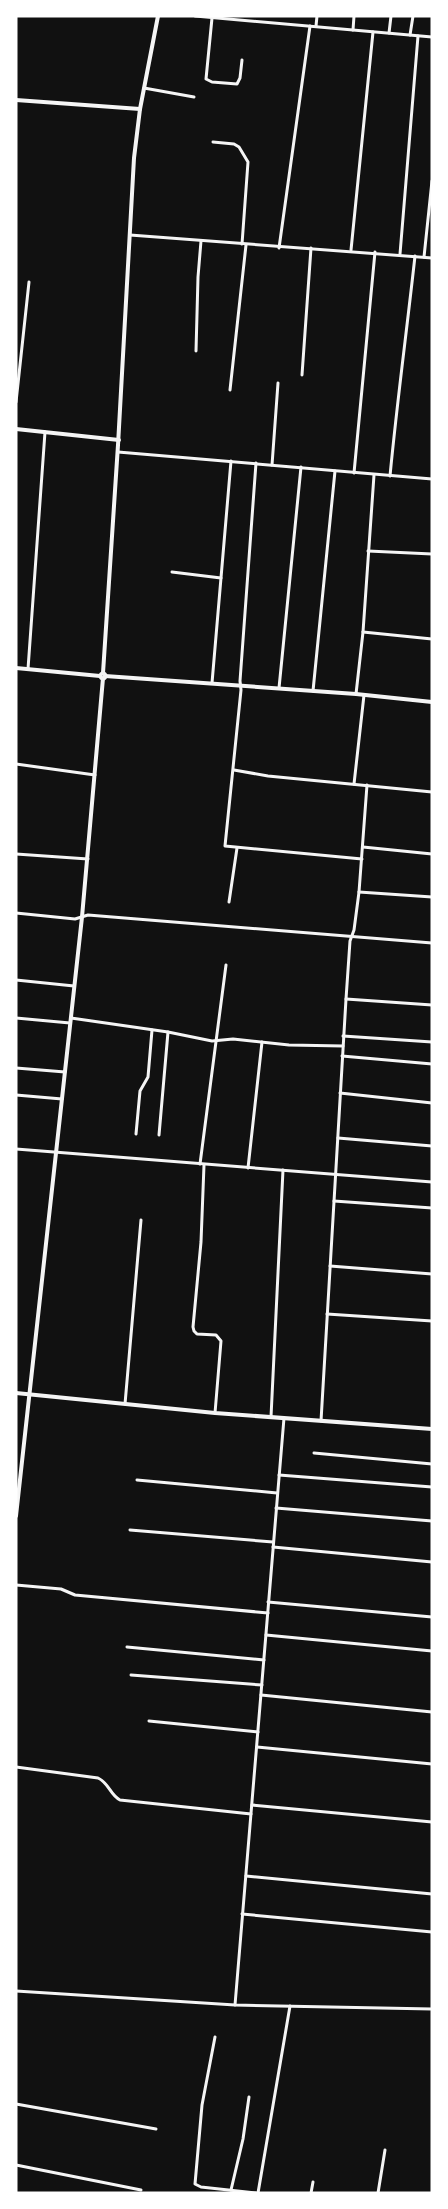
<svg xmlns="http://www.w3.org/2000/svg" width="448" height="2209" font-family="Merriweather,serif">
<rect width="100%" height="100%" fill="#111"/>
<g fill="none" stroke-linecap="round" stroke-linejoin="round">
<!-- minor -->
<g stroke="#f5f5f5" stroke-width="3">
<path d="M 195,16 L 432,37"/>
<path d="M 212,18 L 206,79 L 212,82 L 237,84 L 240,78 L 242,60"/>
<path d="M 316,26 L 317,16"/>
<path d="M 353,30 L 354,16"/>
<path d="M 389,33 L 391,16"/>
<path d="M 410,35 L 413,16"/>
<path d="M 144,88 L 194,97"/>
<path d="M 213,142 L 234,144 L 239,147 L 248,162 L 242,244"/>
<path d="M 130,235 L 432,258"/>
<path d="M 279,248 L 310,26"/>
<path d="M 351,250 L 373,32"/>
<path d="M 400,254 L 418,36"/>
<path d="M 424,257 L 432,181"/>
<path d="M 196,351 L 198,277 L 201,241"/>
<path d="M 302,375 L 311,248"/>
<path d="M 230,390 L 246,245"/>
<path d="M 16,402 L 29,282"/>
<path d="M 118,452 L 432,479"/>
<path d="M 256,463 L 240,681 L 241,690 L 225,846 L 362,859"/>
<path d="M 272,465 L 278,383"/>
<path d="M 354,473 L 375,252"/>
<path d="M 390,476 C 397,402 407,329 415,256"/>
<path d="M 368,551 L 432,554"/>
<path d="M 172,572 L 221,578"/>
<path d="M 363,632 L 432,639"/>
<path d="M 28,669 L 45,432"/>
<path d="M 212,683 L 231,461"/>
<path d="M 279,688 L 301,467"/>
<path d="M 313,691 L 335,471"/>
<path d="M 356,694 L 363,632 L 374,475"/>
<path d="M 16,764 L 95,775"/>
<path d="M 234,770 L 268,776 L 432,792"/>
<path d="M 354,784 L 364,695"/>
<path d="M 363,847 L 432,854"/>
<path d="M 16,854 L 88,859"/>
<path d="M 359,892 L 432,897"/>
<path d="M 229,902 L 237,848"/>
<path d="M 16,913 L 75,919 L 88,915 L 432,943"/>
<path d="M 16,980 L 74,986"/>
<path d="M 346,999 L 432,1005"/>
<path d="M 16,1018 L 70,1023"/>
<path d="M 71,1018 L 168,1032 L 212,1041 L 233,1039 L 289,1045 L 343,1046"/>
<path d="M 343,1036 L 432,1042"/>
<path d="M 342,1056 L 432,1064"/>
<path d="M 16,1068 L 65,1072"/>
<path d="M 340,1093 L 432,1103"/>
<path d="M 16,1095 L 62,1099"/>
<path d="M 136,1134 L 140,1091 L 148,1077 L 152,1030"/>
<path d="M 159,1135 L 168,1032"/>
<path d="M 338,1138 L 432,1146"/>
<path d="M 16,1149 L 432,1182"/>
<path d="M 200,1164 L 226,965"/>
<path d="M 204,1165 L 201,1242 L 193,1327 L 194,1331 L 197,1334 L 216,1335 L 221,1341 L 215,1413"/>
<path d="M 248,1168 L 262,1042"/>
<path d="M 334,1201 L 432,1208"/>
<path d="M 330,1266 L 432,1274"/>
<path d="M 327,1314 L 432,1321"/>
<path d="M 125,1404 L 141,1220"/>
<path d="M 271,1417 L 283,1170"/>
<path d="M 321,1421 L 346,999 L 350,941 L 354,930 L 359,892 L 367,785"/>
<path d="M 314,1453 L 432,1464"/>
<path d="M 279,1475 L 432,1487"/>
<path d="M 137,1480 L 277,1493"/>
<path d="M 276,1508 L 432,1521"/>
<path d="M 130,1530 L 273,1542"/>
<path d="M 273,1547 L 432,1562"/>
<path d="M 16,1585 L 61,1589 L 75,1595 L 268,1613"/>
<path d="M 268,1602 L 432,1617"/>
<path d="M 266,1635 L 432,1651"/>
<path d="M 127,1647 L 264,1660"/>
<path d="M 131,1675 L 262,1685"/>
<path d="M 261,1695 L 432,1712"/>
<path d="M 149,1721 L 258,1732"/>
<path d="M 257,1747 L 432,1764"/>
<path d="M 16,1767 L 98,1778 C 109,1783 110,1795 120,1800 L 251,1814"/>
<path d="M 252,1805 L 432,1822"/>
<path d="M 246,1876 L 432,1894"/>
<path d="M 242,1914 L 432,1932"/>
<path d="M 16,1991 L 235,2005 L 432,2009"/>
<path d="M 235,2005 L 284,1418"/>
<path d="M 215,2037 L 202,2105 L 195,2184 L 201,2187 L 256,2193"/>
<path d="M 16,2104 L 156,2129"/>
<path d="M 16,2165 L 141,2190"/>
<path d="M 231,2190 L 243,2139 L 249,2097"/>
<path d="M 258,2193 L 290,2006"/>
<path d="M 311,2193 L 313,2182"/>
<path d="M 378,2193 L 385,2150"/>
</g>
<!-- tertiary -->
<g stroke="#f5f5f5" stroke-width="4">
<path d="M 16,100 L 140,109"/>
<path d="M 16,429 L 119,440"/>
<path d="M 16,668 L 100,676"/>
<path d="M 16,1393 L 215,1413 L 432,1429"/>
</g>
<!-- secondary -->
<g stroke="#f5f5f5" stroke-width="4">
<path d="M 103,673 L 118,445 L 134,158 L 140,109 L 158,16"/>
<circle cx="103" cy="676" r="2.5"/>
<path d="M 105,676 L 356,694 L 432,702"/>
<path d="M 16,1516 L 82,917 L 103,678"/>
</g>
</g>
<!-- border -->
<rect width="448" height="2209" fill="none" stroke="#ffffff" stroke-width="35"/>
</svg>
